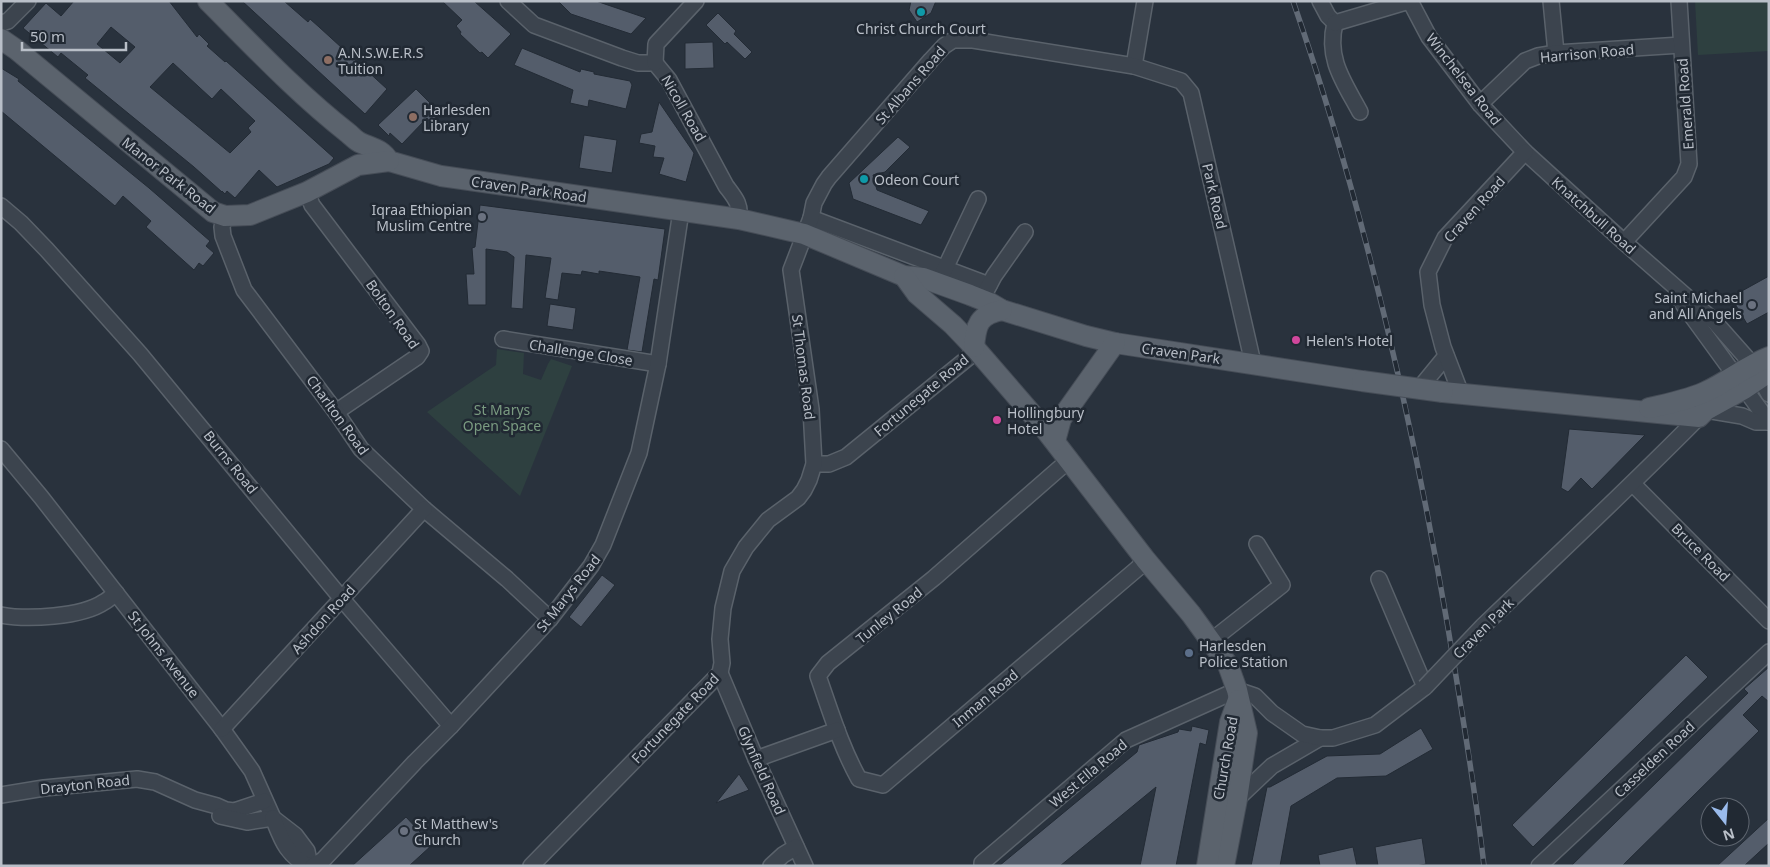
<svg xmlns="http://www.w3.org/2000/svg" width="1770" height="867" font-family="'Noto Sans',sans-serif">
<rect width="100%" height="100%" fill="#29323d"/>
<!-- green -->
<g fill="#2e4040">
<path d="M 1695,1 L 1769,1 L 1769,51 L 1698,55 Z"/>
<path d="M 497,349 L 524,353 L 523,374 L 541,380 L 548,364 L 551,359 L 572,366 L 520,496 L 427,412 L 496,365 Z"/>
</g>
<!-- building -->
<g fill="#545d6b" stroke="#232b35" fill-rule="evenodd">
<path d="M 74,1 L 169,1 L 197,37 L 199,34 L 209,44 L 207,46 L 225,62 L 226,61 L 334,158 L 329,164 L 277,187 L 259,170 L 235,198 L 227,191 L 225,194 L 222,191 L 222,192 L 194,167 L 85,78 L 88,75 L 61,53 L 58,57 L 23,28 L 46,3 L 61,16 ZM 111,27 L 135,47 L 120,63 L 97,44 ZM 173,63 L 212,99 L 221,89 L 255,121 L 248,128 L 251,132 L 230,153 L 150,87 Z"/>
<path d="M 242,1 L 284,1 L 308,22 L 310,19 L 319,27 L 387,89 L 365,114 Z"/>
<path d="M 442,1 L 474,1 L 511,34 L 488,58 L 482,52 L 480,53 L 460,34 L 461,32 L 456,26 L 462,20 Z"/>
<path d="M 558,1 L 596,1 L 646,18 L 631,34 L 571,14 Z"/>
<path d="M 911,1 L 936,1 L 931,13 L 917,22 L 909,10 Z"/>
<path d="M 718,13 L 736,31 L 734,34 L 752,52 L 745,59 L 727,42 L 725,44 L 706,25 Z"/>
<path d="M 713,42 L 714,68 L 685,69 L 685,43 Z"/>
<path d="M 522,48 L 580,72 L 581,69 L 594,72 L 594,74 L 630,81 L 632,85 L 626,109 L 589,100 L 588,107 L 570,103 L 573,90 L 514,65 Z"/>
<path d="M 1,68 L 19,79 L 18,81 L 149,188 L 210,241 L 206,246 L 214,253 L 203,266 L 199,263 L 194,270 L 146,227 L 151,221 L 123,196 L 115,206 L 1,111 Z"/>
<path d="M 416,89 L 440,113 L 431,123 L 427,118 L 402,144 L 390,133 L 389,136 L 378,125 Z"/>
<path d="M 659,102 L 694,153 L 686,182 L 659,174 L 664,158 L 653,157 L 655,146 L 639,143 L 641,134 L 652,132 Z"/>
<path d="M 584,135 L 617,140 L 612,173 L 579,168 Z"/>
<path d="M 898,137 L 910,147 L 885,172 L 873,175 L 877,190 L 929,211 L 921,225 L 853,199 L 849,183 Z"/>
<path d="M 480,205 L 665,229 L 658,280 L 654,279 L 642,352 L 627,350 L 640,277 L 599,271 L 599,274 L 582,271 L 581,275 L 562,273 L 558,300 L 545,298 L 551,258 L 526,255 L 523,309 L 511,308 L 514,257 L 507,252 L 486,249 L 486,305 L 468,305 L 466,274 L 474,274 L 472,248 L 475,247 Z"/>
<path d="M 1769,276 L 1769,312 L 1747,324 L 1731,297 Z"/>
<path d="M 550,304 L 576,308 L 573,330 L 547,326 Z"/>
<path d="M 1569,429 L 1645,435 L 1592,489 L 1581,478 L 1568,492 L 1561,488 Z"/>
<path d="M 602,575 L 615,585 L 581,627 L 569,617 Z"/>
<path d="M 1686,655 L 1708,677 L 1533,847 L 1512,825 Z"/>
<path d="M 1769,667 L 1769,702 L 1762,696 L 1743,715 L 1759,731 L 1622,866 L 1571,866 L 1748,693 L 1744,689 Z"/>
<path d="M 1192,726 L 1209,730 L 1206,745 L 1200,743 L 1176,866 L 1140,866 L 1156,787 L 1060,866 L 999,866 L 1137,752 L 1139,745 L 1178,732 L 1179,729 L 1191,731 Z"/>
<path d="M 1421,728 L 1433,749 L 1386,776 L 1337,778 L 1291,806 L 1280,866 L 1251,866 L 1267,787 L 1270,787 L 1327,756 L 1380,754 Z"/>
<path d="M 739,774 L 749,790 L 716,803 Z"/>
<path d="M 406,817 L 432,845 L 409,866 L 352,866 Z"/>
<path d="M 1769,818 L 1769,843 L 1744,866 L 1717,866 Z"/>
<path d="M 1422,838 L 1426,864 L 1416,866 L 1378,866 L 1375,847 Z"/>
<path d="M 1353,847 L 1357,866 L 1320,866 L 1318,855 Z"/>
</g>
<g fill="none" stroke-linecap="round" stroke-linejoin="round">
<!-- minor casing -->
<g stroke="#5a626b" stroke-width="18">
<g id="minor">
<path d="M 508,1 L 534,25 L 622,58 L 638,63 L 655,63 L 669,80 L 726,186 C 735,198 741,204 739,219"/>
<path d="M 1320,1 L 1328,16 L 1335,23"/>
<path d="M 1410,1 L 1429,37 L 1480,104 L 1525,152 L 1624,242 L 1713,320 L 1752,364 L 1769,394"/>
<path d="M 1551,1 L 1556,53"/>
<path d="M 1,23 L 8,21 L 28,1"/>
<path d="M 1335,23 C 1326,59 1344,82 1360,112"/>
<path d="M 1335,23 L 1409,1"/>
<path d="M 655,63 L 656,44 L 696,1"/>
<path d="M 1134,66 L 1145,1"/>
<path d="M 1480,104 L 1525,61 L 1538,56 L 1556,53 L 1681,45"/>
<path d="M 307,192 L 312,205 L 418,345 L 421,351 L 417,357 L 336,412"/>
<path d="M 1,206 L 21,223 L 47,250 L 140,354 L 342,599 L 451,726"/>
<path d="M 225,216 L 222,227 L 223,236 L 244,290 L 336,412 L 361,449 L 424,509 L 507,579 L 550,619"/>
<path d="M 811,218 L 989,285"/>
<path d="M 1624,242 L 1684,177 L 1689,164 L 1679,1"/>
<path d="M 941,277 L 978,199"/>
<path d="M 985,293 L 994,276 L 1025,232"/>
<path d="M 1678,297 L 1769,422"/>
<path d="M 503,339 L 658,364"/>
<path d="M 1419,389 L 1446,356"/>
<path d="M 1461,394 L 1443,347 L 1432,305 L 1428,272 L 1445,238 L 1525,152"/>
<path d="M 1706,410 L 1742,416 L 1756,422 L 1769,422"/>
<path d="M 1,449 L 41,497 L 222,729 L 252,771 L 273,818 L 295,835 L 307,851 L 310,866"/>
<path d="M 1069,460 L 934,578 L 828,663 L 818,676 C 830,710 841,747 859,779 L 883,785 L 1138,568 L 1145,559"/>
<path d="M 814,464 L 829,464 L 846,457 L 969,357 L 974,347"/>
<path d="M 1633,484 L 1769,621"/>
<path d="M 1,615 C 27,620 82,617 104,602 C 108,600 112,596 116,593"/>
<path d="M 1483,626 C 1555,557 1628,489 1699,417"/>
<path d="M 1211,641 L 1282,585 L 1257,544"/>
<path d="M 720,673 L 756,759 L 805,866"/>
<path d="M 222,729 L 424,509"/>
<path d="M 756,759 L 837,730"/>
<path d="M 1,795 L 44,788 L 137,779 L 155,782 L 195,800 L 217,806 L 226,810 L 234,811 L 264,801"/>
<path d="M 1237,799 L 1272,766 L 1320,738"/>
<path d="M 220,816 L 247,822 L 273,818"/>
<path d="M 273,818 C 282,840 286,854 308,866"/>
<path d="M 313,866 L 323,860 L 415,762 L 451,726 L 550,619 L 591,566 L 603,545 L 639,453 L 658,364 L 681,211"/>
<path d="M 531,866 L 720,673 L 722,663 L 720,639 L 723,608 L 732,571 L 746,547 L 768,520 L 798,498 L 804,490 L 809,480 L 814,464 L 811,409 L 791,270 L 811,218 L 814,203 L 824,184 L 829,177 L 931,60 L 944,46 L 953,40 L 973,40 L 1134,66 L 1181,81 L 1191,93 L 1253,363"/>
<path d="M 771,866 L 783,855 L 796,847"/>
<path d="M 982,866 L 982,863 L 1126,740 L 1237,690 L 1255,696 L 1272,713 L 1302,734 L 1320,738 L 1333,738 L 1375,725 L 1425,687 L 1379,579"/>
<path d="M 1539,866 L 1769,652"/>
</g>
</g>
<!-- major casing -->
<g stroke="#464d57" stroke-width="22">
<g id="major">
<path d="M 208,1 C 253,46 298,94 348,133 C 352,136 356,141 361,143 C 372,148 382,149 389,161 L 441,176 L 739,219 L 804,234 L 904,276 L 923,278 L 970,295 L 990,303 L 1002,310 L 1086,336 L 1115,343 L 1362,381"/>
<path d="M 1,39 L 17,50 L 213,212 L 225,216 L 250,215 L 307,192 L 358,165 L 389,161"/>
<path d="M 904,276 L 917,294 L 953,325 L 974,347 L 1044,428 L 1145,559 L 1191,614 L 1228,665 L 1237,690 L 1247,733 L 1237,799 L 1224,866"/>
<path d="M 974,347 C 976,325 978,315 1002,310"/>
<path d="M 1443,392 L 1699,417 L 1706,410 L 1744,389 L 1769,372"/>
<path d="M 1649,408 C 1668,404 1687,400 1705,392 C 1727,382 1746,366 1769,357"/>
<path d="M 1055,441 L 1061,419 L 1115,343"/>
<path d="M 1207,866 L 1230,722 L 1238,700"/>
</g>
</g>
<!-- minor -->
<use href="#minor" stroke="#3c444e" stroke-width="15"/>
<!-- major -->
<use href="#major" stroke="#5b636d" stroke-width="20"/>
<!-- rail casing -->
<g stroke="#616a76" stroke-width="5.5">
<path id="rail" d="M 1293,1 C 1363,203 1412,417 1448,628 C 1461,707 1475,786 1484,866"/>
</g>
<!-- rail -->
<use href="#rail" stroke="#212933" stroke-width="4" stroke-dasharray="11" stroke-linecap="butt"/>
<!-- minor-bridge casing -->
<g stroke="#5a626b" stroke-width="18" stroke-linecap="butt">
<path id="minor-bridge" d="M 1425,687 L 1483,626"/>
</g>
<!-- major-bridge casing -->
<g stroke="#464d57" stroke-width="22" stroke-linecap="butt">
<path id="major-bridge" d="M 1362,381 L 1443,392"/>
</g>
<!-- minor-bridge -->
<use href="#minor-bridge" stroke="#3c444e" stroke-width="15"/>
<!-- major-bridge -->
<use href="#major-bridge" stroke="#5b636d" stroke-width="20"/>
</g>
<!-- markers -->
<g fill="#0f9aa8" stroke="#212933" stroke-width="2">
<circle cx="921" cy="12" r="5"/>
<circle cx="864" cy="179" r="5"/>
</g>
<g fill="#8d6e63" stroke="#212933" stroke-width="2">
<circle cx="328" cy="60" r="5"/>
<circle cx="413" cy="117" r="5"/>
</g>
<g fill="#6b7280" stroke="#212933" stroke-width="2">
<circle cx="482" cy="217" r="5"/>
<circle cx="1752" cy="305" r="5"/>
<circle cx="404" cy="831" r="5"/>
</g>
<g fill="#d1479c" stroke="#212933" stroke-width="2">
<circle cx="1296" cy="340" r="5"/>
<circle cx="997" cy="420" r="5"/>
</g>
<circle fill="#5c6f8a" stroke="#212933" stroke-width="2" cx="1189" cy="653" r="5"/>
<g text-anchor="middle" dominant-baseline="central" stroke-width="5" stroke-linejoin="round" paint-order="stroke">
<!-- poi labels -->
<g font-size="14" fill="#b9bfc8" stroke="#212933" text-anchor="start">
<text x="921" y="28" text-anchor="middle">Christ Church Court</text>
<text x="338" y="52">A.N.S.W.E.R.S<tspan x="338" dy="16">Tuition</tspan></text>
<text x="423" y="109">Harlesden<tspan x="423" dy="16">Library</tspan></text>
<text x="874" y="179">Odeon Court</text>
<text x="472" y="209" text-anchor="end">Iqraa Ethiopian<tspan x="472" dy="16">Muslim Centre</tspan></text>
<text x="1742" y="297" text-anchor="end">Saint Michael<tspan x="1742" dy="16">and All Angels</tspan></text>
<text x="1306" y="340">Helen's Hotel</text>
<text x="1007" y="412">Hollingbury<tspan x="1007" dy="16">Hotel</tspan></text>
<text x="1199" y="645">Harlesden<tspan x="1199" dy="16">Police Station</tspan></text>
<text x="414" y="823">St Matthew's<tspan x="414" dy="16">Church</tspan></text>
</g>
<!-- street labels -->
<g font-size="14" fill="#b9bfc8" stroke="#212933">
<text transform="translate(1587 53) rotate(-5)">Harrison Road</text>
<text transform="translate(1464 79) rotate(52)">Winchelsea Road</text>
<text transform="translate(910 85) rotate(-49)">St Albans Road</text>
<text transform="translate(1685 104) rotate(-94)">Emerald Road</text>
<text transform="translate(684 108) rotate(60)">Nicoll Road</text>
<text transform="translate(169 175) rotate(38)">Manor Park Road</text>
<text transform="translate(529 189) rotate(8)">Craven Park Road</text>
<text transform="translate(1215 196) rotate(77)">Park Road</text>
<text transform="translate(1474 209) rotate(-48)">Craven Road</text>
<text transform="translate(1594 215) rotate(42)">Knatchbull Road</text>
<text transform="translate(393 314) rotate(55)">Bolton Road</text>
<text transform="translate(581 352) rotate(9)">Challenge Close</text>
<text transform="translate(1181 353) rotate(8)">Craven Park</text>
<text transform="translate(804 367) rotate(83)">St Thomas Road</text>
<text transform="translate(921 395) rotate(-40)">Fortunegate Road</text>
<text transform="translate(338 415) rotate(54)">Charlton Road</text>
<text transform="translate(231 462) rotate(51)">Burns Road</text>
<text transform="translate(1701 552) rotate(45)">Bruce Road</text>
<text transform="translate(568 593) rotate(-52)">St Marys Road</text>
<text transform="translate(889 615) rotate(-39)">Tunley Road</text>
<text transform="translate(323 619) rotate(-48)">Ashdon Road</text>
<text transform="translate(1483 628) rotate(-45)">Craven Park</text>
<text transform="translate(164 654) rotate(52)">St Johns Avenue</text>
<text transform="translate(985 698) rotate(-40)">Inman Road</text>
<text transform="translate(675 718) rotate(-46)">Fortunegate Road</text>
<text transform="translate(1225 758) rotate(-80)">Church Road</text>
<text transform="translate(1654 759) rotate(-43)">Casselden Road</text>
<text transform="translate(762 770) rotate(66)">Glynfield Road</text>
<text transform="translate(1088 773) rotate(-40)">West Ella Road</text>
<text transform="translate(85 784) rotate(-6)">Drayton Road</text>
</g>
<!-- park labels -->
<g font-size="14" fill="#7a9b81" stroke="#212933">
<text x="502" y="409">St Marys<tspan x="502" dy="16">Open Space</tspan></text>
</g>
</g>
<!-- border -->
<rect width="1770" height="867" fill="none" stroke="#b9bfc8" stroke-width="5"/>
<!-- north arrow -->
<g transform="translate(1725 822) rotate(163)"><circle r="24" fill="#212933" stroke="#5e656f"/>
<path d="M0-4L9 19L0 12L-9 19Z" fill="#9abbec"/>
<text y="-8" font-size="14" font-weight="bold" text-anchor="middle" fill="#b9bfc8">N</text>
</g>
<!-- scale -->
<path d="M22 42v8h104v-8" fill="none" stroke="#b9bfc8" stroke-width="2.5"/>
<text x="30" y="42" font-size="15" fill="#b9bfc8" stroke="#212933" stroke-width="4" paint-order="stroke">50 m</text>
</svg>
